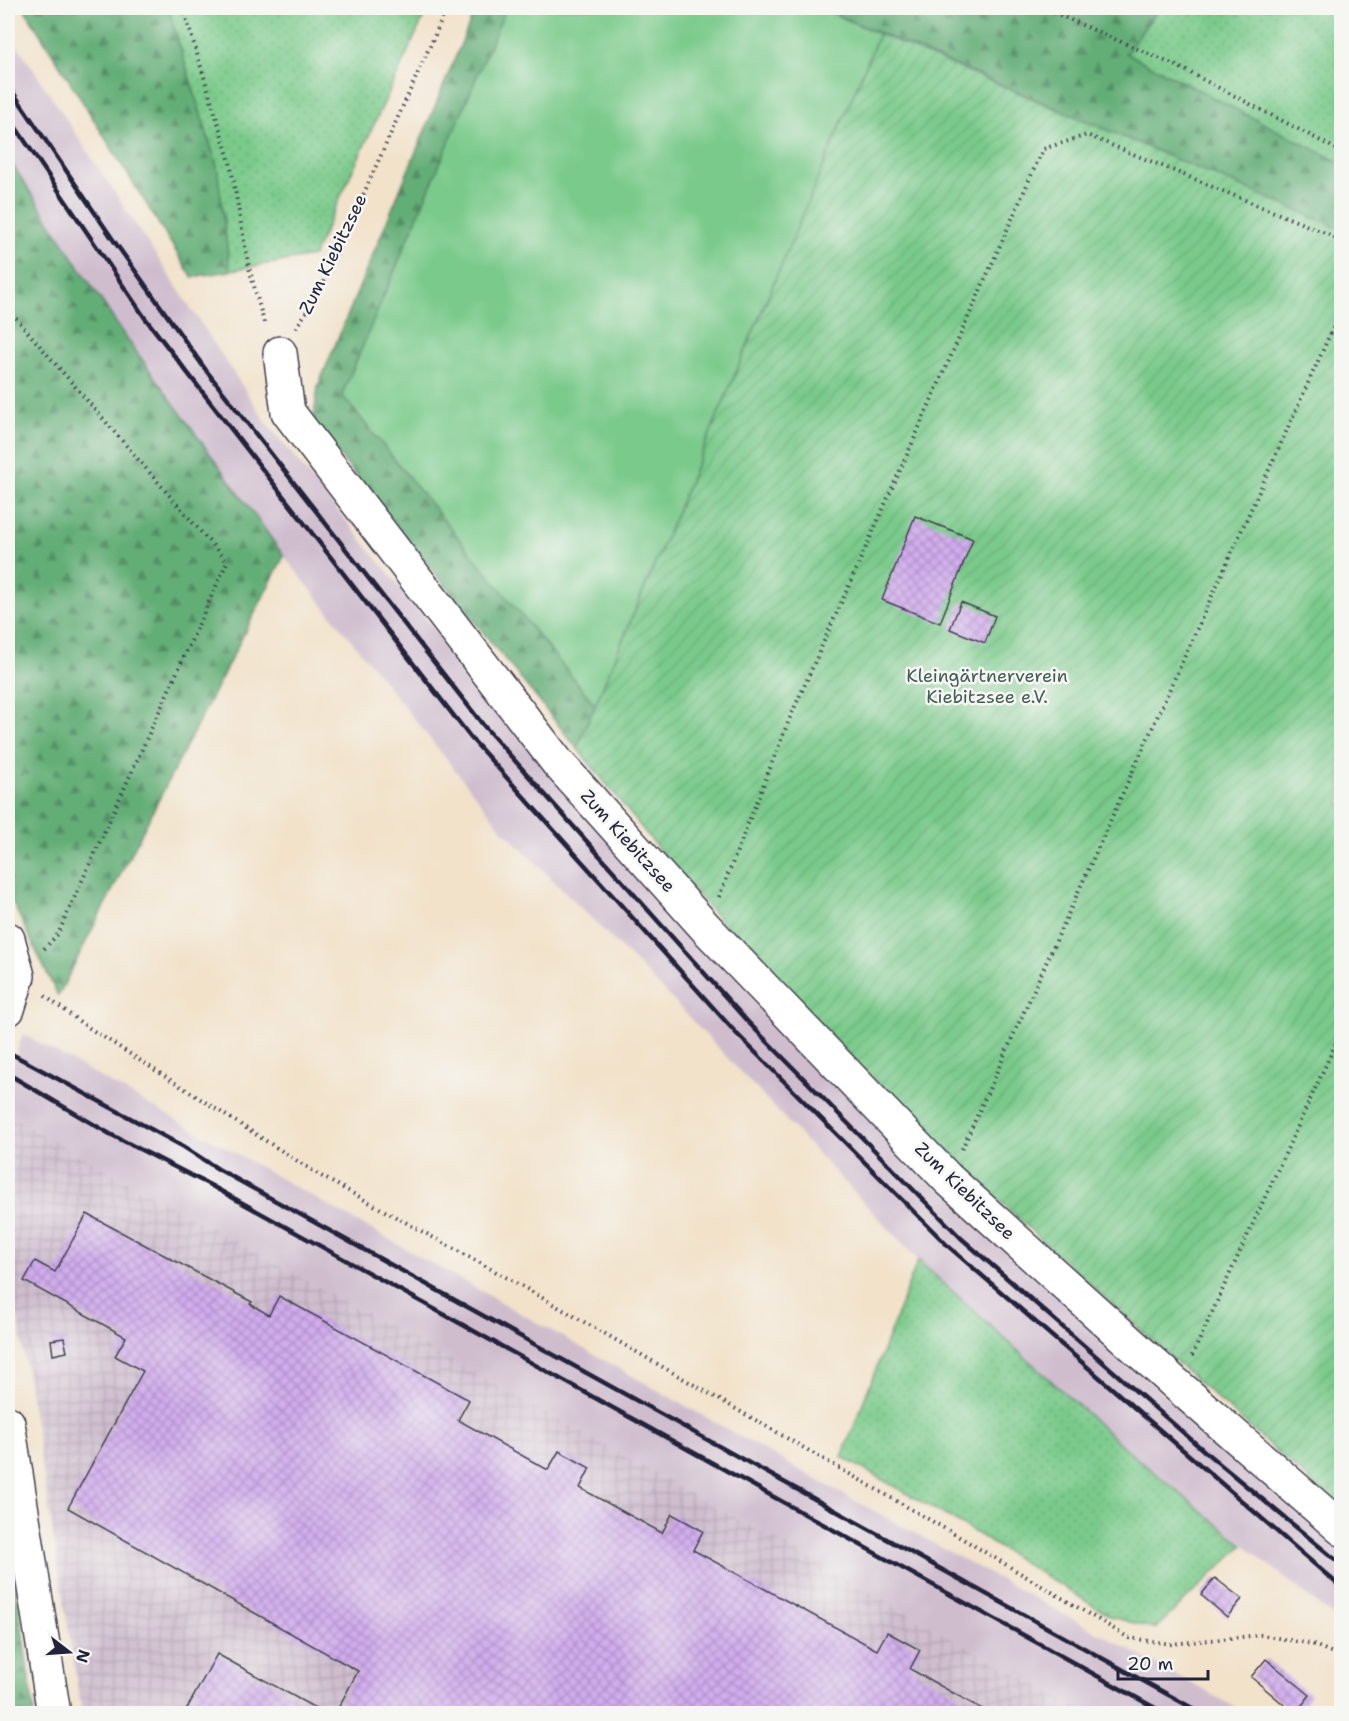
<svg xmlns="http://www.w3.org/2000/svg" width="1349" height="1721" font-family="'Shantell Sans',sans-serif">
<defs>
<pattern id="industrial-grid" width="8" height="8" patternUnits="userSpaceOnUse" patternTransform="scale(1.5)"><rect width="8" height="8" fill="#cfbdce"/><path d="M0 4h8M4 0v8" fill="none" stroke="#b1a2b2"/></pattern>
<pattern id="grass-dots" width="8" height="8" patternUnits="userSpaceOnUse" patternTransform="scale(1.5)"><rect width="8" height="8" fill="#7aca8b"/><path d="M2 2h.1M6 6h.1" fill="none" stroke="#69ad79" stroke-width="1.8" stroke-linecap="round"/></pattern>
<pattern id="forest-firs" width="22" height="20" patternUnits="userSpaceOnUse" patternTransform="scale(1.5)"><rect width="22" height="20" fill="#63ae77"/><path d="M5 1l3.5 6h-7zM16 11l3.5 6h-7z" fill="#518d63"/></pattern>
<pattern id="garden-furrows" width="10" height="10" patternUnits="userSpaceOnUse" patternTransform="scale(1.5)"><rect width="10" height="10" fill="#7aca8b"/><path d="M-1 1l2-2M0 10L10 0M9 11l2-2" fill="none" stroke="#69ad79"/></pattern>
<pattern id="building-cross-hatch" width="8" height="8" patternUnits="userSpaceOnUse" patternTransform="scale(1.5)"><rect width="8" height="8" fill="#d2adee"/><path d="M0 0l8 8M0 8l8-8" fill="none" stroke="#aa8cc2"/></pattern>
</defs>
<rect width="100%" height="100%" fill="#f6f6f2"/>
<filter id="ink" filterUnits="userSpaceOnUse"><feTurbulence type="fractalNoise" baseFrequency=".0167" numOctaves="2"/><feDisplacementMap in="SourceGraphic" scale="12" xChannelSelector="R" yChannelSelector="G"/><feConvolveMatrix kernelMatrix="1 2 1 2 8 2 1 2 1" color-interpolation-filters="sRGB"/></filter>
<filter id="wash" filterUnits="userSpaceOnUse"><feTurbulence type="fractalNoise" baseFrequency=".008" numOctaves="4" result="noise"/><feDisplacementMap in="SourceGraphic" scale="24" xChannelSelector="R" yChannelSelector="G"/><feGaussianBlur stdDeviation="1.35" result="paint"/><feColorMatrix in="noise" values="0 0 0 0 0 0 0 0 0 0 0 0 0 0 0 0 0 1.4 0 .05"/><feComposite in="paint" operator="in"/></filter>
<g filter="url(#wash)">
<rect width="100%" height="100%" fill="#f2e2ca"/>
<!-- industrial -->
<path fill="url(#industrial-grid)" d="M 8,1115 L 1088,1713 L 82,1713 L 8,1257 Z"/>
<!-- railway -->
<g fill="#cfbdce">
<path d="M 8,31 L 268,425 L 547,767 L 1162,1394 L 1341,1547 L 1341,1623 L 1127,1450 L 918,1260 L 669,996 L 503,830 L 284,556 L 122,332 L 8,158 Z"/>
<path d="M 23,1034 L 837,1491 L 1246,1713 L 1088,1713 L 8,1115 L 8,1077 Z"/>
</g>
<!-- grass -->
<g fill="url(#grass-dots)" stroke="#4e7663" stroke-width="1.5">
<path d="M 24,8 L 428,8 L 313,256 L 192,277 Z"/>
<path d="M 945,8 L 1341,8 L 1341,229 Z"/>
<path d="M 918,1260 L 1127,1450 L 1243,1545 L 1155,1629 L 1112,1617 L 964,1526 L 842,1457 Z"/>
</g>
<!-- forest -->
<g fill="url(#forest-firs)" stroke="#426859" stroke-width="1.5">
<path d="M 24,8 L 168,8 L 217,166 L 230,271 L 192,277 Z"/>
<path d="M 476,8 L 506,8 L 342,395 L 595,705 L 577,748 L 313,423 L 318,386 Z"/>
<path d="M 820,8 L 1159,8 L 1126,53 L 1341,163 L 1341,229 Z"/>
<path d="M 8,158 L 122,332 L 284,556 L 58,996 L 8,893 Z"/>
<path d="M 8,1531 L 34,1713 L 8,1713 Z"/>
</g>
<!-- garden -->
<path fill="url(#garden-furrows)" stroke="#4e7663" stroke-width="1.5" d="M 879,34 L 1341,229 L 1341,1508 C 1127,1320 912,1129 719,919 C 669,865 624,805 577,748 Z"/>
<!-- pitch -->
<path fill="#7aca8b" stroke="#4e7663" stroke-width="1.5" d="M 506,8 L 820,8 L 879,34 L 595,705 L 342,395 Z"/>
<g id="blocks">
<!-- building -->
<g fill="url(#building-cross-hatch)">
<path d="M 915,516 L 973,539 L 940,623 L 882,600 Z"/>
<path d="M 961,602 L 995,616 L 985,643 L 950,629 Z"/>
<path d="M 87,1214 L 252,1302 L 250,1304 L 269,1315 L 279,1296 L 469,1400 L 458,1420 L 548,1470 L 559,1451 L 590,1468 L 580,1488 L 662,1533 L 672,1514 L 703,1531 L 693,1550 L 877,1650 L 887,1632 L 920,1650 L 910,1669 L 991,1714 L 335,1714 L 358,1671 L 68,1508 L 143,1371 L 115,1356 L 126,1337 L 24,1281 L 35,1261 L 55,1272 Z"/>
<path d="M 64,1338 L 67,1352 L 53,1355 L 51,1340 Z"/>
<path d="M 1215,1578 L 1242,1599 L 1227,1617 L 1201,1595 Z"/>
<path d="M 217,1654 L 326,1714 L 184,1714 Z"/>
<path d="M 1266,1659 L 1310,1695 L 1295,1714 L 1251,1677 Z"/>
</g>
</g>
</g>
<g filter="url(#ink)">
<use href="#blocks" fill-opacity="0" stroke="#413f50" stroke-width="1.5"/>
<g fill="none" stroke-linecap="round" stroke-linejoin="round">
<!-- minor casing -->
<g stroke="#413f50" stroke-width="36">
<g id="minor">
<path d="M 280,353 L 288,412 L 557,762 L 706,928 L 948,1179 L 1177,1385 L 1342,1529"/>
<path d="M 8,939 L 18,976 L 8,1009"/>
<path d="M 8,1423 L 54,1714"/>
</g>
</g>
<!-- path -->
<g stroke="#413f50" stroke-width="4" stroke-dasharray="1.5 4.5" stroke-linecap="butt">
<path d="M 183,8 L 230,162 L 249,268 L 265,326"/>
<path d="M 1043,8 L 1179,67 L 1342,152"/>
<path d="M 8,309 L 227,562 L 58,934 L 44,949"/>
<path d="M 296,328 L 320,291 L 447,8"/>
<path d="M 719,897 L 789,720 L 1043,149 L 1087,135 L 1342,240"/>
<path d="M 45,996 L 83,1024 L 321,1176 L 511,1280 L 963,1539 L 1129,1638 L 1171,1644 L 1261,1635 L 1312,1644 L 1342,1657"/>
<path d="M 962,1149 L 1342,308"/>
<path d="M 1192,1356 L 1342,1030"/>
</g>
<!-- minor -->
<use href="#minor" stroke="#fff" stroke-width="33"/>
<!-- rail -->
<g stroke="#22223b" stroke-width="4.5">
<path d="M 8,85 L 114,241 L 208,373 L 484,726 L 747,1021 L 961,1238 L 1210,1456 L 1342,1565"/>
<path d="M 8,116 L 145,318 L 471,738 L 736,1033 L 948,1246 L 1342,1588"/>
<path d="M 8,1052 L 184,1147 L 218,1169 L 1203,1714"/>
<path d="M 8,1074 L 110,1134 L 210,1185 L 1166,1714"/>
</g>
</g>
</g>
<g text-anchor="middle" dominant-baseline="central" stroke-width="5" stroke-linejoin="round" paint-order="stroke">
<!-- street labels -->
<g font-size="18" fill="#22223b" stroke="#f6f6f2">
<text transform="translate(333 254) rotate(-64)">Zum Kiebitzsee</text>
<text transform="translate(628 841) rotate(48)">Zum Kiebitzsee</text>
<text transform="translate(965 1191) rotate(44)">Zum Kiebitzsee</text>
</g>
<!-- park labels -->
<g font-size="18" fill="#415d57" stroke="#f6f6f2">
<text x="987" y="676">Kleingärtnerverein<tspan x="987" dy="21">Kiebitzsee e.V.</tspan></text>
</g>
</g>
<!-- margin -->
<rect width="1349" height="1721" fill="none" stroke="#f6f6f2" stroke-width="30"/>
<!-- north arrow -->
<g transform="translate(69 1652) rotate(107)" stroke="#f6f6f2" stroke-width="4.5" paint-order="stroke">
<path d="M0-4.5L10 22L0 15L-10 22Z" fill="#22223b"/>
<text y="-9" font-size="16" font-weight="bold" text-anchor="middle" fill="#22223b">N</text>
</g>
<!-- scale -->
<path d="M1118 1670v9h90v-9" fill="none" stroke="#22223b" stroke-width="3"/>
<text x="1127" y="1670" font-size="18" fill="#22223b" stroke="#f6f6f2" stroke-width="4.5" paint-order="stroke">20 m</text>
</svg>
